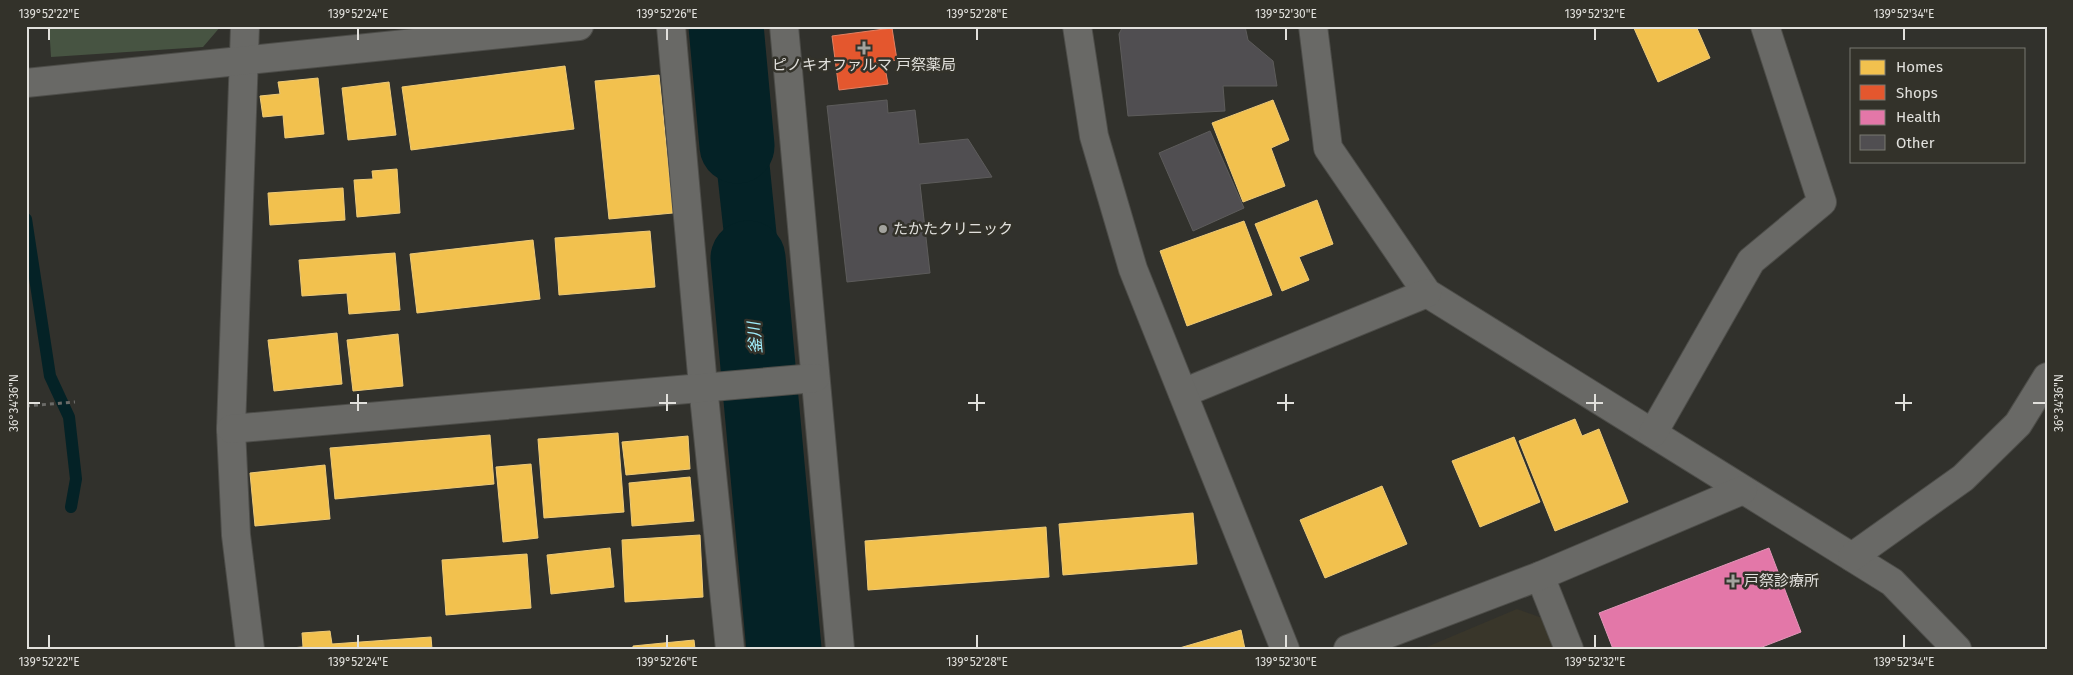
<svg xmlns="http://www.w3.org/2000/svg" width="2073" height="675" font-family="'Fira Sans','Noto Sans JP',sans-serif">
<rect width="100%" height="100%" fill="#31312c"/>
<!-- built -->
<path fill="#39362a" d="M 1517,609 L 1548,620 L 1559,649 L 1422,649 Z"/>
<!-- green -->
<path fill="#475442" d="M 49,26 L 221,26 L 203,47 L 51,57 Z"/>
<!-- water -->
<g fill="#042226">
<path d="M 757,40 L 789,357 L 738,363 L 703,44 Z"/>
<path d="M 795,404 L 817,649 L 766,649 L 745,410 Z"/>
</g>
<!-- homes -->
<g fill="#f2c14e" stroke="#edca79">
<path d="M 1633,26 L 1696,26 L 1710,58 L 1658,82 Z"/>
<path d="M 565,66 L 574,129 L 411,150 L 402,87 Z"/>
<path d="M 659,75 L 673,213 L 609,219 L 595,81 Z"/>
<path d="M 318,78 L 324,134 L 285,138 L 283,115 L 263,117 L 260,96 L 280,94 L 278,82 Z"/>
<path d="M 389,82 L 396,135 L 348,140 L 342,88 Z"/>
<path d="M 1273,100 L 1289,140 L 1271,148 L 1285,186 L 1243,202 L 1212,123 Z"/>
<path d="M 397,169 L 400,213 L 357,217 L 354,180 L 373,179 L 372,171 Z"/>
<path d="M 343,188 L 345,220 L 270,225 L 268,193 Z"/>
<path d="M 1317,200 L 1333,244 L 1299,257 L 1309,280 L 1282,291 L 1255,224 Z"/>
<path d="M 1244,221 L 1272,295 L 1187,326 L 1160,251 Z"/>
<path d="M 650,231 L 655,287 L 559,295 L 555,238 Z"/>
<path d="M 533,240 L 540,299 L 417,313 L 410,254 Z"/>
<path d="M 395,253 L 400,310 L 349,314 L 347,293 L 302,296 L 299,260 Z"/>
<path d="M 337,333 L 342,384 L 274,391 L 268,340 Z"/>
<path d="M 398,334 L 403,386 L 353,391 L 347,340 Z"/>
<path d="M 1575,419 L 1582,436 L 1599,429 L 1628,502 L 1555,531 L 1519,441 Z"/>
<path d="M 618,433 L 624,512 L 544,518 L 538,439 Z"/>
<path d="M 490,435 L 494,484 L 335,499 L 330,448 Z"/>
<path d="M 688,436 L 690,469 L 626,475 L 622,442 Z"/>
<path d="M 1514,437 L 1540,502 L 1480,527 L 1452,461 Z"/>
<path d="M 531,464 L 538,538 L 503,542 L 496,467 Z"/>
<path d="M 325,465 L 330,519 L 255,526 L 250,473 Z"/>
<path d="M 690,477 L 694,521 L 632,526 L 629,483 Z"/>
<path d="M 1382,486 L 1407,544 L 1325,578 L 1300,520 Z"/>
<path d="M 1193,513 L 1197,564 L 1063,575 L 1059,524 Z"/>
<path d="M 1046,527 L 1049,577 L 868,590 L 865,541 Z"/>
<path d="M 700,535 L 703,597 L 625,602 L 622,540 Z"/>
<path d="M 610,548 L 614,587 L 551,594 L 547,555 Z"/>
<path d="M 527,554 L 531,608 L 446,615 L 442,560 Z"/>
<path d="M 1241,630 L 1245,649 L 1176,649 Z"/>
<path d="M 330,631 L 332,644 L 431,637 L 432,649 L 278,649 L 303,647 L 302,633 Z"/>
<path d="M 694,640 L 695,649 L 633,649 L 633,646 Z"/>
</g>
<!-- shops -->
<path fill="#e4572e" stroke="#e38062" d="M 892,28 L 897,60 L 884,62 L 888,84 L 839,90 L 832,36 Z"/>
<!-- health -->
<path fill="#e377a8" stroke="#e296b8" d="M 1769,548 L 1801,632 L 1757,649 L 1613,649 L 1599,613 Z"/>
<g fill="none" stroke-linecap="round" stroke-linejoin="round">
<!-- stream -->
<path stroke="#042226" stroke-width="12" d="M 26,219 L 50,376 L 69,417 L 76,479 L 71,507"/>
<!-- river -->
<g stroke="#042226" stroke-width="75">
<path d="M 726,26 L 737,146"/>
<path d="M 748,258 L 784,649"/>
</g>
</g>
<!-- building -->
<g fill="#504e51" stroke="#5d5c5b">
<path d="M 1123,26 L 1245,26 L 1248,40 L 1273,61 L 1277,86 L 1223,86 L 1225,111 L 1128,116 L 1119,34 Z"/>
<path d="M 887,100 L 888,113 L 915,110 L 919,144 L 968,139 L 992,177 L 920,184 L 930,273 L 847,282 L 827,106 Z"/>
<path d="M 1210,131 L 1244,208 L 1193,231 L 1159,153 Z"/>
</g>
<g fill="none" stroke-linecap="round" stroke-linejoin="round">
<!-- street casing -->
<g stroke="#4d4d49" stroke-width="30">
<g id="street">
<path d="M 245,26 L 231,429 L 236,535 L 250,649"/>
<path d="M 671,26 L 703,386 L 730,649"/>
<path d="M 784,26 L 840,649"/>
<path d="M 1313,26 L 1328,148 L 1427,293 L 1892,582 L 1957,649"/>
<path d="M 26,83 L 579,26"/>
<path d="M 1183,393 L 1427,293"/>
<path d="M 231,429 L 815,378"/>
<path d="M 1653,433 L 1751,261 L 1822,202 L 1765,26"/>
<path d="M 1852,557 L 1963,478 L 2018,424 L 2047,377"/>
<path d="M 1540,576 L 1569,649"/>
<path d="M 1348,649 L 1540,576 L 1743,490"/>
</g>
</g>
<!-- secondary casing -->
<g stroke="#4d4d49" stroke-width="30">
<path id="secondary" d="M 1077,26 L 1094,136 L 1133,269 L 1285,649"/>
</g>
<!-- path -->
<path stroke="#6b6b68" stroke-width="3" stroke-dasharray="4 4" stroke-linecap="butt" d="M 26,406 L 75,402"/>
<!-- street -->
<use href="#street" stroke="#696966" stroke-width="28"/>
<!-- secondary -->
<use href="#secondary" stroke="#696966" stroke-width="28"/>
</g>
<!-- ticks -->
<path fill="none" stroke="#e1e0dc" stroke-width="2" d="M 49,28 L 49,40M 358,28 L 358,40M 667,28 L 667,40M 977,28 L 977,40M 1286,28 L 1286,40M 1595,28 L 1595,40M 1904,28 L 1904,40M 358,394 L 358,411M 667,394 L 667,411M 977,394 L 977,411M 1286,394 L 1286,411M 1595,394 L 1595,411M 1904,394 L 1904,411M 28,403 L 40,403M 350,403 L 367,403M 659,403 L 676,403M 968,403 L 985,403M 1277,403 L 1294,403M 1586,403 L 1603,403M 1895,403 L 1912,403M 2033,403 L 2046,403M 49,635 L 49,648M 358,635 L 358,648M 667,635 L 667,648M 977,635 L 977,648M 1286,635 L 1286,648M 1595,635 L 1595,648M 1904,635 L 1904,648"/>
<!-- markers -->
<g fill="#a3a39e" stroke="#33322a" stroke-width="2">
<path d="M861.5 40.5h5v5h5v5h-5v5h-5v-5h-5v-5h5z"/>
<circle cx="883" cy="229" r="5"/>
<path d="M1730.5 573.5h5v5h5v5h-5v5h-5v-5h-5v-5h5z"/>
</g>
<g text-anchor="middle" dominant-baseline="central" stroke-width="5" stroke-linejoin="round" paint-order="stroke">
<!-- poi labels -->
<g font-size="15" fill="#e1e0dc" stroke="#33322a" text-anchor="start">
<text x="864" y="65" text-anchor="middle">ピノキオファルマ 戸祭薬局</text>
<text x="893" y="229">たかたクリニック</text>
<text x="1744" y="581">戸祭診療所</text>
</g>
<!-- water labels -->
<g font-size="16" font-style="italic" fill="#a0eefc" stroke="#33322a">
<text transform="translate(755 338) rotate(-95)">釜川</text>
</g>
</g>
<!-- border -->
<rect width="2073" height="675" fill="none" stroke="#33322a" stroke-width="55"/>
<!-- legend -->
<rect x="1850" y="48" width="175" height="115" fill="#33322a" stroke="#797871"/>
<rect x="1860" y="60" width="25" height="15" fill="#f2c14e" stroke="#797871"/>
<text x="1896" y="72" font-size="15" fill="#e1e0dc">Homes</text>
<rect x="1860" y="85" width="25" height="15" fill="#e4572e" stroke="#797871"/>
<text x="1896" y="98" font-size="15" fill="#e1e0dc">Shops</text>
<rect x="1860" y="110" width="25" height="15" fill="#e377a8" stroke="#797871"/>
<text x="1896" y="122" font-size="15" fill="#e1e0dc">Health</text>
<rect x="1860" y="135" width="25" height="15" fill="#504e51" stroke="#797871"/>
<text x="1896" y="148" font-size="15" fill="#e1e0dc">Other</text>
<rect x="28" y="28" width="2018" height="620" fill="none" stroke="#e1e0dc" stroke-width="2"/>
<g font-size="12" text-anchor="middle" fill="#e1e0dc">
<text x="49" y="18">139°52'22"E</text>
<text x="358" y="18">139°52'24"E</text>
<text x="667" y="18">139°52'26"E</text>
<text x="977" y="18">139°52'28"E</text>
<text x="1286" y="18">139°52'30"E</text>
<text x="1595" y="18">139°52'32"E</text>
<text x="1904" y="18">139°52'34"E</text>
<text transform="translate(14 403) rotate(-90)" y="4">36°34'36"N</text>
<text transform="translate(2059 403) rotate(-90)" y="4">36°34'36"N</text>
<text x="49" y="666">139°52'22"E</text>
<text x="358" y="666">139°52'24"E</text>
<text x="667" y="666">139°52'26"E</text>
<text x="977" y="666">139°52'28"E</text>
<text x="1286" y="666">139°52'30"E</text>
<text x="1595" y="666">139°52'32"E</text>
<text x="1904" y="666">139°52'34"E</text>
</g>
</svg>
